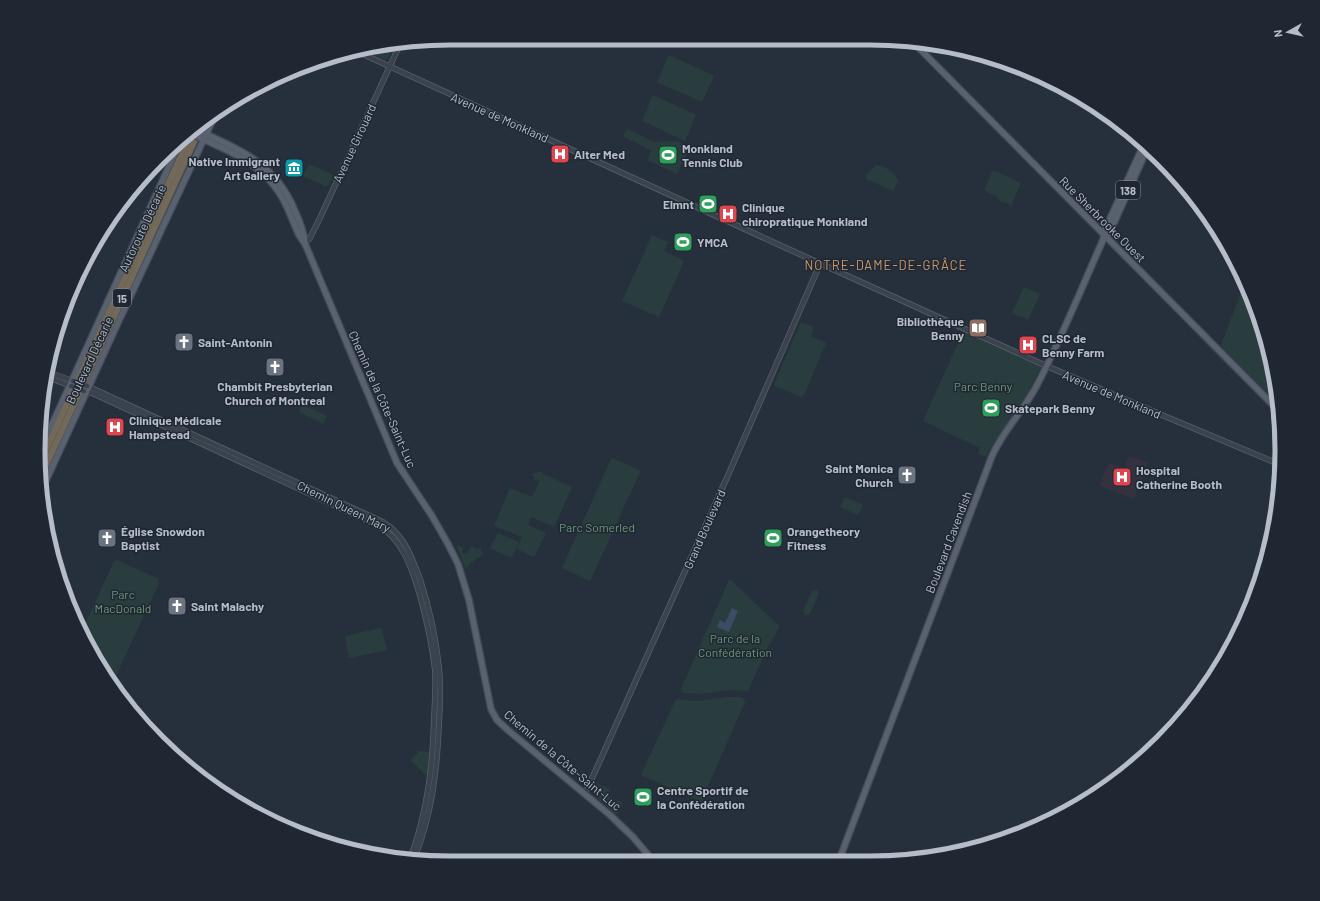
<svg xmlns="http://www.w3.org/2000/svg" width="1320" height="901" font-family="Barlow,sans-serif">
<rect width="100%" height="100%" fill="#26303d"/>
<!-- medical -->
<path fill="#34323f" d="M 1129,456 L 1148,462 L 1134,499 L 1099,486 L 1109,463 L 1125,468 Z"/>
<!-- green -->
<g fill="#293d3f">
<path d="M 385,44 L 393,48 L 387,60 L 368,52 L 370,48 Z"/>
<path d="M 669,55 L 714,76 L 702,102 L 657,82 Z"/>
<path d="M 653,95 L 696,115 L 685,141 L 642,121 Z"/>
<path d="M 627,129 L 654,142 L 676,141 L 690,147 L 677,174 L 647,160 L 651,150 L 623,136 Z"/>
<path d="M 309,164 L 333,175 L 332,181 L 330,180 L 329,182 L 331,183 L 329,185 L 325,186 L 303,176 Z"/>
<path d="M 876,165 C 885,166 895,172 898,181 L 893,191 L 866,179 L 866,175 Z"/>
<path d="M 993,170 L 1021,183 L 1011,205 L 999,200 L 998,197 L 984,190 Z"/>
<path d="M 652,235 L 668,242 L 664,251 L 684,261 L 659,317 L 622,301 Z"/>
<path d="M 1245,282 L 1251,292 L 1274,370 L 1277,403 L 1223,348 L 1221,345 Z"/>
<path d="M 1024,287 L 1040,294 L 1028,320 L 1012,313 Z"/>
<path d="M 801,322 L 814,327 L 811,336 L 826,343 L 804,395 L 801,397 L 775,386 L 774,384 Z"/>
<path d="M 963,332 L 1041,367 L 1026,396 L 995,441 L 986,457 L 978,453 L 980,448 L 923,421 Z"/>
<path d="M 302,404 L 327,416 L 323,424 L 299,412 Z"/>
<path d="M 612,458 L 639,470 L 640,472 L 590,581 L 562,568 L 611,459 Z"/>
<path d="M 542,471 L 543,474 L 572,487 L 554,527 L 531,517 L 528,525 L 546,533 L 534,557 L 517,549 L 522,537 L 494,526 L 510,488 L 532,497 L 540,480 L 535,481 L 532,474 Z"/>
<path d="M 845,497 L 863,505 L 858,515 L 840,507 Z"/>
<path d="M 498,533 L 519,542 L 511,558 L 490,548 Z"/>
<path d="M 457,545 L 463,548 L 462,552 L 467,554 L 471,546 L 479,550 L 480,547 L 483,554 L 469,564 L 469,567 L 465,568 L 457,547 Z"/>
<path d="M 117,560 L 159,579 L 158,582 L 159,583 L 113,682 L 93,657 L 82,631 L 114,561 Z"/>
<path d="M 729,580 L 731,580 L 779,626 L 779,628 L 768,647 L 748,691 L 733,690 L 731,689 L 731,690 L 700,694 L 683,693 L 681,689 Z"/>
<path d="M 817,590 L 819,594 L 810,614 L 807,615 L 805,615 L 803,611 L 812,591 Z"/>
<path d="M 380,628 L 382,629 L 387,650 L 349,658 L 345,636 Z"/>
<path d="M 727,697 L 742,697 L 744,699 L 745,702 L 701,802 L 641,775 L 676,699 L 696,701 Z"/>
<path d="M 419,751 L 431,752 L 428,777 L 410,760 Z"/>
<path d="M 595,783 L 610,789 L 607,796 L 623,803 L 618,814 L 615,814 L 592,793 L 592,790 Z"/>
</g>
<!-- water -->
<path fill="#3d4c65" d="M 732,608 L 738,611 L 729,632 L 717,627 L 720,620 L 725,623 Z"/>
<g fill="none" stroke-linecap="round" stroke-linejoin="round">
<!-- minor casing -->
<g stroke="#58606b" stroke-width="6">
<g id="minor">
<path d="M 356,51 L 808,258 L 1042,364 L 1124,399 L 1281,465"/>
<path d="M 305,243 L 310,238 L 320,218 L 401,42"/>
<path d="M 47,372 L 73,381"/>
<path d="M 47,377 L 71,386"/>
<path d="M 87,386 L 383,522 C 404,534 412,558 420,579 C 429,607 436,639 439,668 C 441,686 440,705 439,723 C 437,770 432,815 414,859"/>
<path d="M 84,391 L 92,393 L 129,410 L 377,525 C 402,538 411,566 419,592 C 426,617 432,644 435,670 C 436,686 435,702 434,719 C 433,767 427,814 410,859"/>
<path d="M 585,794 L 729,473 L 820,264"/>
</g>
</g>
<!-- major casing -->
<g stroke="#434b57" stroke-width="8">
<g id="major">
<path d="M 913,42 L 1278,410"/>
<path d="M 203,133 C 245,151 277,167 295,211 C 300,222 304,232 305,243"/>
<path d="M 200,138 C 233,152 265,166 283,199 C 289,210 293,222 298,233 C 300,238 304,241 306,246 L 397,463 L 432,516 L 448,544 L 458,564 L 469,600 L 491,709 L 497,720 L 509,731 L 610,815 L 633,837 L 655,863"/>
<path d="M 1104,239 L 1109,234 L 1148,147"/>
<path d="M 41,449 L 180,142"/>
<path d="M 43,487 L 116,327 L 217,111"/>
<path d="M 838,863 L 992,456 C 1003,431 1023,411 1036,387 C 1061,340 1081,289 1103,240 L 1105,230 L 1144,144"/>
</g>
</g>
<!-- highway casing -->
<g stroke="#454d58" stroke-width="8">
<g id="highway">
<path d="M 41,461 L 192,132"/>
<path d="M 42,474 L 203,122"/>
</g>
</g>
<!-- minor -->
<use href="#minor" stroke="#3a424d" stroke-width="4.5"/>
<!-- major -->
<use href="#major" stroke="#58616d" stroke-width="5.5"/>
<!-- highway -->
<use href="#highway" stroke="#736958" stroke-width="6"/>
<!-- minor-bridge casing -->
<g stroke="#58606b" stroke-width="6" stroke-linecap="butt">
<g id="minor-bridge">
<path d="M 73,381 L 87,386"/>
<path d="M 71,386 L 84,391"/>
</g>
</g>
<!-- major-bridge casing -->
<g stroke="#434b57" stroke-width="8" stroke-linecap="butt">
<g id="major-bridge">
<path d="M 194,130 L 202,133"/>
<path d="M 190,133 L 200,138"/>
</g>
</g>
<!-- minor-bridge -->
<use href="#minor-bridge" stroke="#3a424d" stroke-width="4.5"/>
<!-- major-bridge -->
<use href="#major-bridge" stroke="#58616d" stroke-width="5.5"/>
</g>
<!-- icons -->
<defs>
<g id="hospital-square" transform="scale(1)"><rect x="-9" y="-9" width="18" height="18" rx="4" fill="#e0444e" stroke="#1f2733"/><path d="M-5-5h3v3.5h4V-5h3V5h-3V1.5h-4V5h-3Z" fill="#fff"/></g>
<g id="stadium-square" transform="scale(1)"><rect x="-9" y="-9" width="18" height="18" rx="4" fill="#2e9e5b" stroke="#1f2733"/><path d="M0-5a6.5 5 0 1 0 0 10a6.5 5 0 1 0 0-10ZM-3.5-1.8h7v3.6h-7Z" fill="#fff"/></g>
<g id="museum-square" transform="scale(1)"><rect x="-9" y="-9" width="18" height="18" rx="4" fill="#0f9aa8" stroke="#1f2733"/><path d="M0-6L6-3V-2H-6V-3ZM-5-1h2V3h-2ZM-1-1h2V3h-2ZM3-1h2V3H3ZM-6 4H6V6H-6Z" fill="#fff"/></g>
<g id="library-square" transform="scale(1)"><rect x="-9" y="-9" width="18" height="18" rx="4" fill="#8d6e63" stroke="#1f2733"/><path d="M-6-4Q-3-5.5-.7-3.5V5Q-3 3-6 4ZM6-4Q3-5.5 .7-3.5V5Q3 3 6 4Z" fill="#fff"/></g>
<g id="church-square" transform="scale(1)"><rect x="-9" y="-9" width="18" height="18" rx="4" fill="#6b7280" stroke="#1f2733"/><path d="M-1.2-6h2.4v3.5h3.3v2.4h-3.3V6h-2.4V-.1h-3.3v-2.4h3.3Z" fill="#fff"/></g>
</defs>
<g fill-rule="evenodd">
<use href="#hospital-square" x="560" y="154"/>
<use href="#stadium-square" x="668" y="155"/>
<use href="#museum-square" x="294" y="168"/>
<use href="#stadium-square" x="708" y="204"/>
<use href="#hospital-square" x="728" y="214"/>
<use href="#stadium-square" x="683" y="242"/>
<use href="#library-square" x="978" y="328"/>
<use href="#church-square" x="184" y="342"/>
<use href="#hospital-square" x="1028" y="345"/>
<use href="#church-square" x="275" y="367"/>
<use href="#stadium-square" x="991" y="408"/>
<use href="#hospital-square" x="115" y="427"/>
<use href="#church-square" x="907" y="475"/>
<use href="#hospital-square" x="1122" y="477"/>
<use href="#church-square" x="107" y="538"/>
<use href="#stadium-square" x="773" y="538"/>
<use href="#church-square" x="177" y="606"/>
<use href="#stadium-square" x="643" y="797"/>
</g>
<g text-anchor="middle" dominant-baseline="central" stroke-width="3" stroke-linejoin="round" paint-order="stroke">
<!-- shield labels -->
<g fill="#1f2733" stroke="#89909b" stroke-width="1">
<rect x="1116" y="181" width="24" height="18" rx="3"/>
<rect x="113" y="289" width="18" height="18" rx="3"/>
</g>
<g font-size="11" font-weight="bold" fill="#b6bdc8">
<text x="1128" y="190">138</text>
<text x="122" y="298">15</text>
</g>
<!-- street labels -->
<g font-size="12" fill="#b6bdc8" stroke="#1f2733">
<text transform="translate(500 117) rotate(24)">Avenue de Monkland</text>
<text transform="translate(354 143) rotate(-65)">Avenue Girouard</text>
<text transform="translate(1103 219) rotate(45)">Rue Sherbrooke Ouest</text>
<text transform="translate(142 228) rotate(-65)">Autoroute Décarie</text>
<text transform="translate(89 360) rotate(-65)">Boulevard Décarie</text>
<text transform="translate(1112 394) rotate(23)">Avenue de Monkland</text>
<text transform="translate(383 399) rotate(66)">Chemin de la Côte-Saint-Luc</text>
<text transform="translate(344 506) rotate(26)">Chemin Queen Mary</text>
<text transform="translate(704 529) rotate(-66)">Grand Boulevard</text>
<text transform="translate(948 542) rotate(-69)">Boulevard Cavendish</text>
<text transform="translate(563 760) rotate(40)">Chemin de la Côte-Saint-Luc</text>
</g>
<!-- poi labels -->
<g font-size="12" font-weight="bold" fill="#b6bdc8" stroke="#1f2733" text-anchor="start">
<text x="682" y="148">Monkland<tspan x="682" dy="14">Tennis Club</tspan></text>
<text x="574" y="154">Alter Med</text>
<text x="280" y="161" text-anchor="end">Native Immigrant<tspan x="280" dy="14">Art Gallery</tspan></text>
<text x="694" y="204" text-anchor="end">Elmnt</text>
<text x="742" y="207">Clinique<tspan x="742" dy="14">chiropratique Monkland</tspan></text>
<text x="697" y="242">YMCA</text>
<text x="964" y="321" text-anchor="end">Bibliothèque<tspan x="964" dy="14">Benny</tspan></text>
<text x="1042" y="338">CLSC de<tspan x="1042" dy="14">Benny Farm</tspan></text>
<text x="198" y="342">Saint-Antonin</text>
<text x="275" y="386" text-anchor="middle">Chambit Presbyterian<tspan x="275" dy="14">Church of Montreal</tspan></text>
<text x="1005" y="408">Skatepark Benny</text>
<text x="129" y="420">Clinique Médicale<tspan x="129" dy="14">Hampstead</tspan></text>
<text x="893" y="468" text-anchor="end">Saint Monica<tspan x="893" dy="14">Church</tspan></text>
<text x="1136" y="470">Hospital<tspan x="1136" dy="14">Catherine Booth</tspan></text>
<text x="121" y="531">Église Snowdon<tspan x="121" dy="14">Baptist</tspan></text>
<text x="787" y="531">Orangetheory<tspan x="787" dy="14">Fitness</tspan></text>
<text x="191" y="606">Saint Malachy</text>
<text x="657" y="790">Centre Sportif de<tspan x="657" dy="14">la Confédération</tspan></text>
</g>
<!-- park labels -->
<g font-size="12" fill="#6f9879" stroke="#1f2733">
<text x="983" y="386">Parc Benny</text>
<text x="597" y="527">Parc Somerled</text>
<text x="123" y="594">Parc<tspan x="123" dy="14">MacDonald</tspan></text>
<text x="735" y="638">Parc de la<tspan x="735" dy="14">Confédération</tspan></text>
</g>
<!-- neighbourhood labels -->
<g font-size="13" letter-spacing="1" fill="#ce996b" stroke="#1f2733">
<text x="886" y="265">NOTRE-DAME-DE-GRÂCE</text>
</g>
</g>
<!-- crop -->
<path d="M0 0H1320V901H0ZM450 45H870A405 405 0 0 1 1275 450V451A405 405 0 0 1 870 856H450A405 405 0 0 1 45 451V450A405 405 0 0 1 450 45Z" fill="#1f2733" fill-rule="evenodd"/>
<path fill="none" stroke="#b6bdc8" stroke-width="5" d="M450 45H870A405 405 0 0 1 1275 450V451A405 405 0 0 1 870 856H450A405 405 0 0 1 45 451V450A405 405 0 0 1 450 45Z"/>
<!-- north arrow -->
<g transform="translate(1288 32) rotate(262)" stroke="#1f2733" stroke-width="3" paint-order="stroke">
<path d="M0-3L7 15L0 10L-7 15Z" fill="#b6bdc8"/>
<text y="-6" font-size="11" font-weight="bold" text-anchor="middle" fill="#b6bdc8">N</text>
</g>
</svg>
